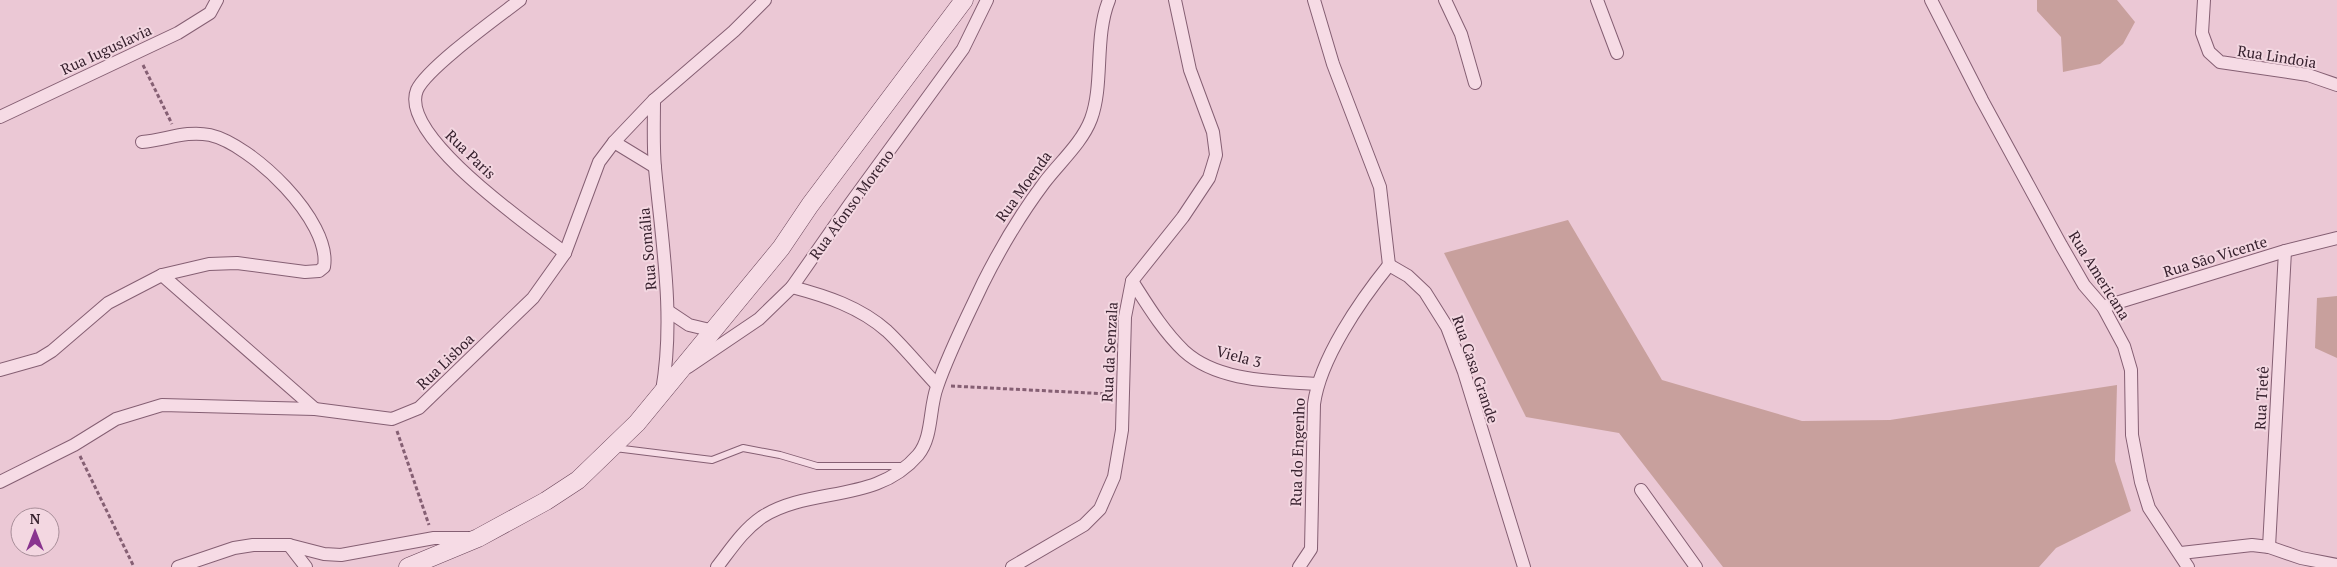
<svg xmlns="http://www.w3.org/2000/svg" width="2337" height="567" font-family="'PT Serif',serif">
<rect width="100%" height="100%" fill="#ebc8d5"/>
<!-- green -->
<g fill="#c8a09d">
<path d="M 2037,0 L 2117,0 L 2135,22 L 2123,44 L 2100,64 L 2063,72 L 2061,37 L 2037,11 Z"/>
<path d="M 1568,220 L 1662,380 L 1802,421 L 1890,420 L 2117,385 L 2115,461 L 2131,511 L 2056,548 L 2039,567 L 1723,567 L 1619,433 L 1526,417 L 1444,253 Z"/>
<path d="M 2337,296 L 2337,358 L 2315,348 L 2317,298 Z"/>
</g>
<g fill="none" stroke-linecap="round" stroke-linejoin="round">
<!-- lane casing -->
<g stroke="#855f73" stroke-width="8">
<path id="lane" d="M 615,448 L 712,460 L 743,448 L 780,455 L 817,466 L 905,466"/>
</g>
<!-- street casing -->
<g stroke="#855f73" stroke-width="14">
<g id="street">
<path d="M 520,0 C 498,17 427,68 417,90 C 398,136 533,228 565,253"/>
<path d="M 1314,0 L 1333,64 L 1380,187 L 1389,265"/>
<path d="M 1445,0 L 1461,34 L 1475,83"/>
<path d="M 1597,0 L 1617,53"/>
<path d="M 1931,0 L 1982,100 L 2061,245 L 2084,285 L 2103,307 L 2124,346 L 2131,370 L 2132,435 L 2141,482 L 2149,508 L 2188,567"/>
<path d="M 2204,0 L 2202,33 L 2209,52 L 2220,62 L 2308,75 L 2337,85"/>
<path d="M 654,100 C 654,122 653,146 655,168 C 662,243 675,317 662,391"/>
<path d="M 0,117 L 178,33 L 210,13 L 217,0"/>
<path d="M 614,142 L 655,167"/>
<path d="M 1389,265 L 1408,276 L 1425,292 L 1447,327 L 1464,372 L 1524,567"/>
<path d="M 162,275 L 315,409"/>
<path d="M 1132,281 C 1148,306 1163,331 1184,351 C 1218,382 1274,381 1316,384"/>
<path d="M 792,287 C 826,296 860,307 887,331 C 905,348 921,368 937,385"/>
<path d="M 2103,307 L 2285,251 L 2337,238"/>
<path d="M 668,311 L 689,325 L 714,331"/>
<path d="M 688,367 L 759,319 L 792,287 L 850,204 L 963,49 L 987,0"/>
<path d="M 0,370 L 39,359 L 52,351 L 108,303 L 162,275 L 209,264 L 237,263 L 305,272 L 319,271 L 324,267 C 332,221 251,144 210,135 C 186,130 166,140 142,142"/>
<path d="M 0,482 L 74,445 L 116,419 L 162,405 L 315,409 L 392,419 L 419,408 L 533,298 L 565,253 L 599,162 L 614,142 L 654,100 L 734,31 L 765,0"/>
<path d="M 1641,490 L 1696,567"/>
<path d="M 289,545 L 306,567"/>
<path d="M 2269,547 L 2285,251"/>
<path d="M 2181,553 L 2252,545 L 2269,547 L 2301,558 L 2337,565"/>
<path d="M 178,567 L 234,548 L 253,545 L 289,545 L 324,554 L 341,555 L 434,538 L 471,538"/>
<path d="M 717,567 C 731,549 743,530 762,517 C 811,486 876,504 918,455 C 933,437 929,408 937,387 C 949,352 967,317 983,283 C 1001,247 1020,215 1044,183 C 1059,163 1082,143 1091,119 C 1104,84 1094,37 1109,0"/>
<path d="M 1012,567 L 1084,525 L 1100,509 L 1114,477 L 1122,430 L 1125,317 L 1132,281 L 1183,217 L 1209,178 L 1213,165 L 1216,155 L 1213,132 L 1190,70 L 1175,0"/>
<path d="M 1299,567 L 1311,549 L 1314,404 C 1320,359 1360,301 1389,265"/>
</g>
</g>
<!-- secondary casing -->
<g stroke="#674257" stroke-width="19">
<path id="secondary" d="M 408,567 L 478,538 L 546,501 L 578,480 L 637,423 L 781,248 L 810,205 L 964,0"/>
</g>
<!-- path -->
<g stroke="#855f73" stroke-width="3" stroke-dasharray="4 2.5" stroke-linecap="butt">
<path d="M 143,65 L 172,124"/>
<path d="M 951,386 L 1109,394"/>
<path d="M 397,431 L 429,525"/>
<path d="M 80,456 L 134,567"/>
</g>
<!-- lane -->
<use href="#lane" stroke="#f6dbe5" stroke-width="6"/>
<!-- street -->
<use href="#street" stroke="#f6dbe5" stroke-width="12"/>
<!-- secondary -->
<use href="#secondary" stroke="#f6dbe5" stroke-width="18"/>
</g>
<g text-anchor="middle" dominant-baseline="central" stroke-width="4" stroke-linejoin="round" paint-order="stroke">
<!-- street labels -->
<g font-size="15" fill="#37212e" stroke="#f3d7e1">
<text transform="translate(106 49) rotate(-25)">Rua Iuguslavia</text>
<text transform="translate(2277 56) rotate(9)">Rua Lindoia</text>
<text transform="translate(471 154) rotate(44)">Rua Paris</text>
<text transform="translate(1023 186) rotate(-54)">Rua Moenda</text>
<text transform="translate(851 204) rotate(-54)">Rua Afonso Moreno</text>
<text transform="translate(647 249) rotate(-95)">Rua Somália</text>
<text transform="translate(2215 256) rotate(-17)">Rua São Vicente</text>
<text transform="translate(2100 275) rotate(58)">Rua Americana</text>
<text transform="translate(1109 352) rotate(-87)">Rua da Senzala</text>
<text transform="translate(1239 356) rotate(15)">Viela 3</text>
<text transform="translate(445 361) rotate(-44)">Rua Lisboa</text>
<text transform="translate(1476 369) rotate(71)">Rua Casa Grande</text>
<text transform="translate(2261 398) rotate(-87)">Rua Tietê</text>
<text transform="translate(1297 452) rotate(-88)">Rua do Engenho</text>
</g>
</g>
<!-- north arrow -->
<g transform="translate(35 532)"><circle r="24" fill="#f3d7e1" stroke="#a88e99"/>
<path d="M0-4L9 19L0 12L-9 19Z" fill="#89348f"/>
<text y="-8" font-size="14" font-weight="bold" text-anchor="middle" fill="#37212e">N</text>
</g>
</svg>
